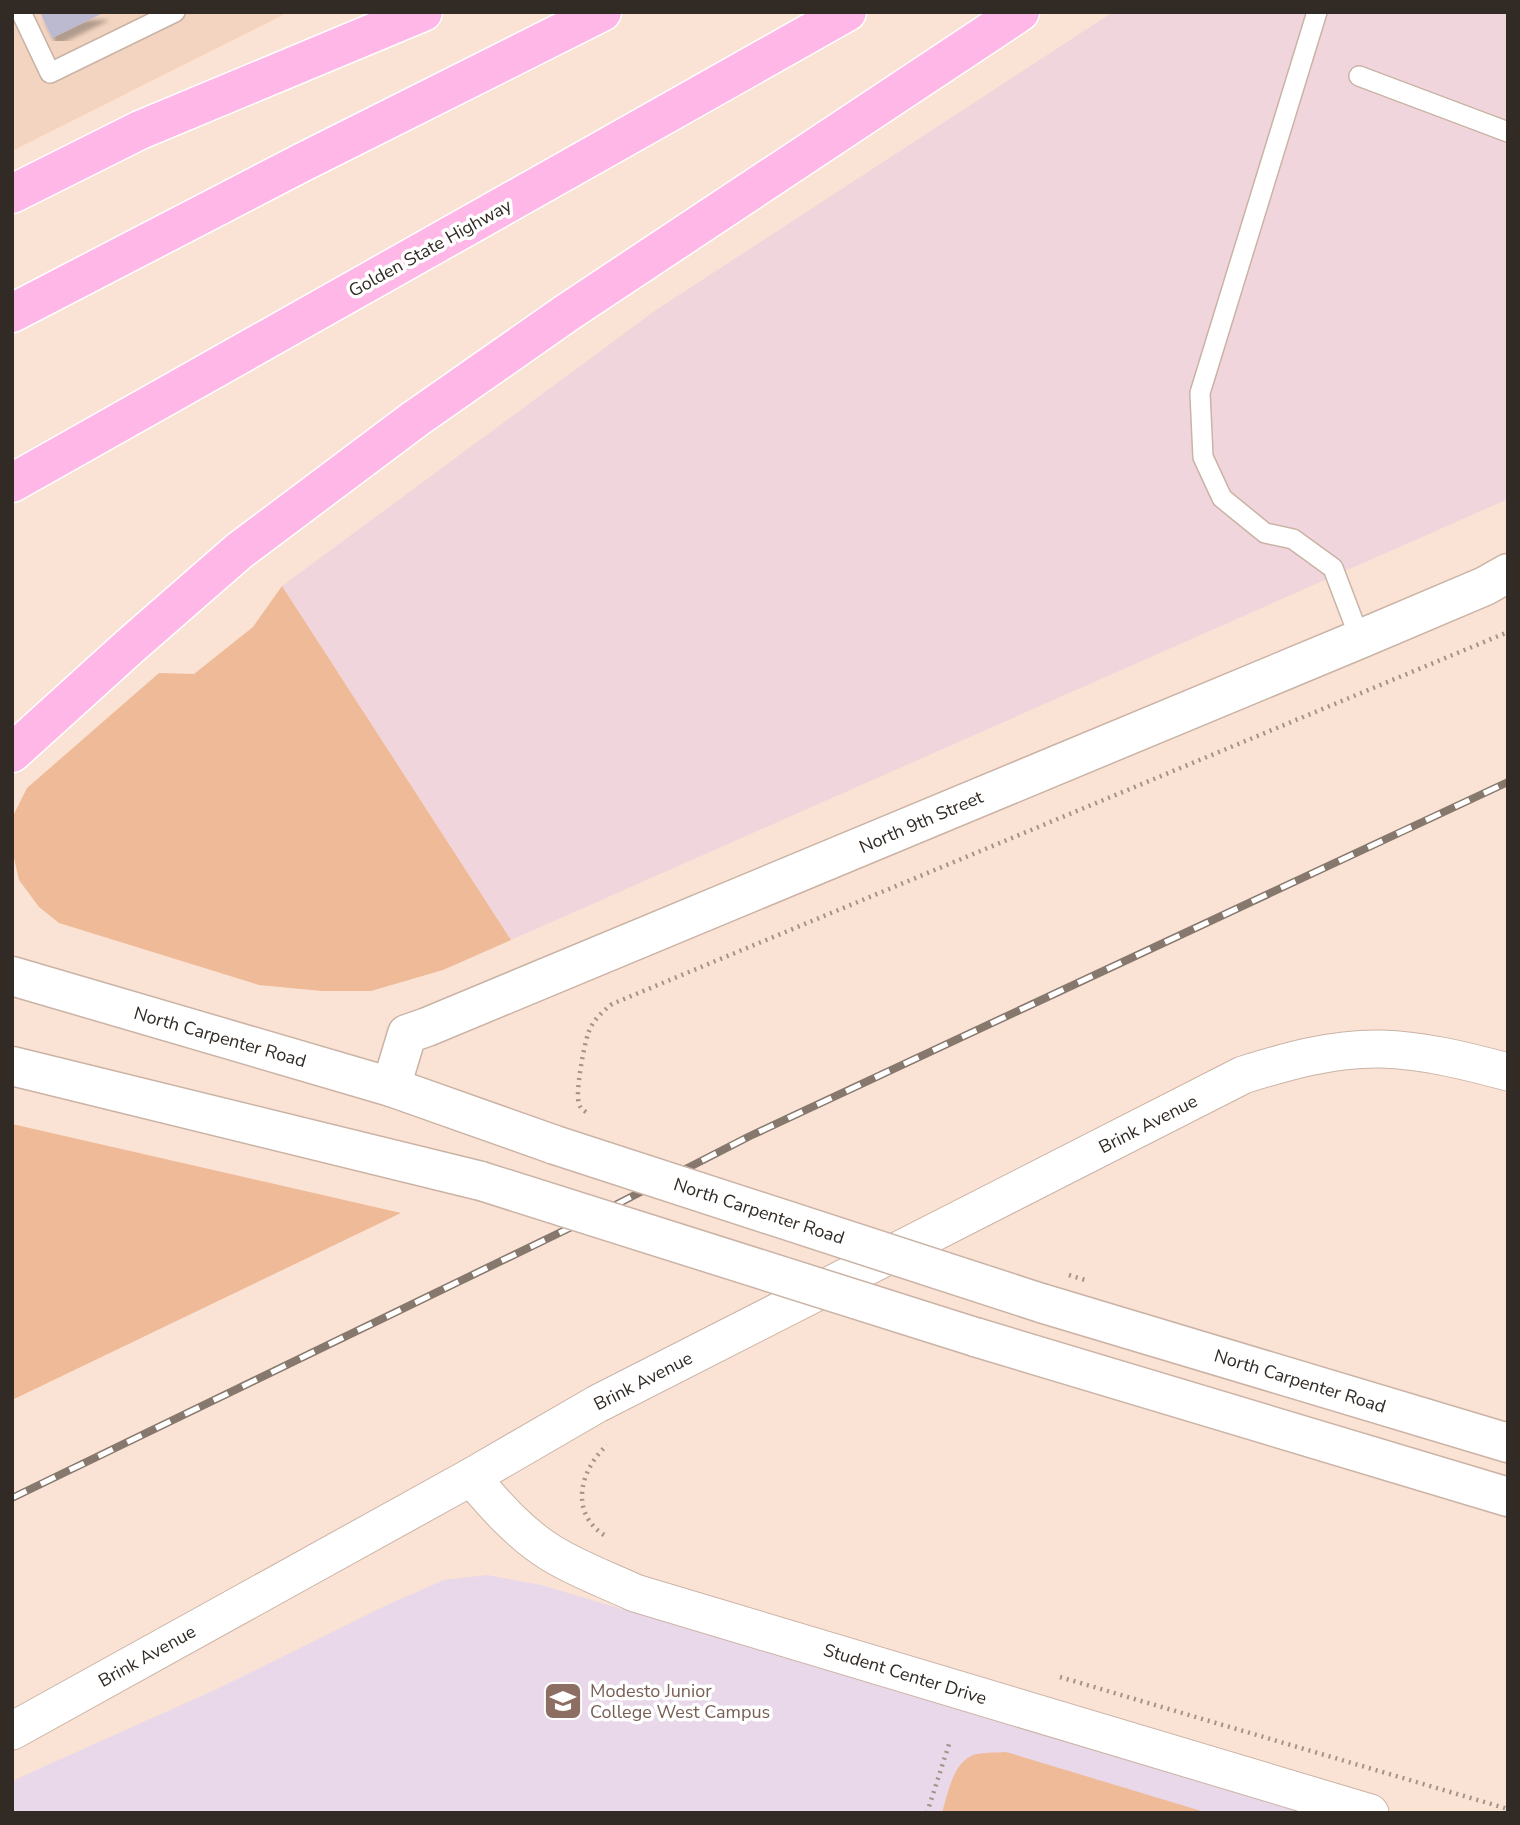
<svg xmlns="http://www.w3.org/2000/svg" width="1520" height="1825" font-family="'Nunito Sans',sans-serif">
<defs>
<filter id="shadow"><feDropShadow dx="4.5" dy="8" stdDeviation="2" flood-color="#0004"/></filter>
</defs>
<rect width="100%" height="100%" fill="#fae3d4"/>
<!-- built -->
<path fill="#f2d4c1" d="M 12,12 L 289,12 L 12,151 Z"/>
<!-- industrial -->
<path fill="#f0d6dc" d="M 1113,12 L 1508,12 L 1508,499 L 511,940 L 282,586 L 656,310 Z"/>
<!-- education -->
<path fill="#e8d8ea" d="M 487,1575 L 541,1585 L 1312,1813 L 12,1813 L 12,1781 L 219,1688 L 387,1605 L 444,1580 Z"/>
<!-- green -->
<g fill="#efba97">
<path d="M 282,586 L 511,940 L 443,970 L 371,991 L 322,991 L 259,985 L 59,923 L 39,907 L 19,880 L 12,849 L 14,814 L 27,788 L 159,673 L 194,674 L 253,627 Z"/>
<path d="M 12,1124 L 401,1213 L 12,1400 Z"/>
<path d="M 1006,1752 L 1208,1813 L 942,1813 C 948,1794 952,1764 973,1755 C 982,1752 996,1753 1006,1752 Z"/>
</g>
<!-- building -->
<path fill="#bbbad1" filter="url(#shadow)" d="M 40,12 L 105,12 L 52,38 Z"/>
<g fill="none" stroke-linecap="round" stroke-linejoin="round">
<!-- service casing -->
<g stroke="#cab3a5" stroke-width="22">
<g id="service">
<path d="M 21,12 L 50,73 L 175,12"/>
<path d="M 1317,12 L 1200,393 L 1203,457 L 1222,498 L 1265,533 L 1293,539 L 1333,568 L 1360,639"/>
<path d="M 1359,76 L 1508,132"/>
</g>
</g>
<!-- minor casing -->
<g stroke="#cab3a5" stroke-width="39">
<g id="minor">
<path d="M 471,1477 C 495,1505 519,1533 551,1553 C 577,1569 607,1580 635,1593 L 1370,1813"/>
<path d="M 12,1731 L 471,1477 L 597,1404 L 1243,1075 C 1288,1061 1333,1048 1381,1049 C 1424,1050 1466,1061 1508,1072"/>
</g>
</g>
<!-- tertiary casing -->
<g stroke="#cab3a5" stroke-width="41">
<path id="tertiary" d="M 391,1087 L 407,1034 L 427,1027 L 1360,639 L 1485,586 L 1508,573"/>
</g>
<!-- secondary casing -->
<g stroke="#cab3a5" stroke-width="41">
<g id="secondary">
<path d="M 12,976 L 391,1087 L 555,1145"/>
<path d="M 12,1066 L 481,1181"/>
<path d="M 1041,1303 L 1508,1443"/>
<path d="M 975,1337 L 1508,1497"/>
</g>
</g>
<!-- motorway casing -->
<g stroke="#fff" stroke-width="41">
<g id="motorway">
<path d="M 12,194 L 140,130 L 423,12"/>
<path d="M 12,313 L 303,162 L 602,12"/>
<path d="M 12,483 L 847,12"/>
<path d="M 12,753 L 129,647 L 239,551 L 415,419 L 568,312 L 1020,12"/>
</g>
</g>
<!-- path -->
<g stroke="#a49388" stroke-width="4.5" stroke-dasharray="2 5" stroke-linecap="butt">
<path d="M 586,1112 C 582,1109 581,1109 579,1104 C 575,1092 584,1046 588,1034 C 592,1021 602,1012 612,1004 L 1508,632"/>
<path d="M 604,1535 C 569,1512 580,1470 607,1445"/>
<path d="M 1060,1677 L 1508,1809"/>
<path d="M 927,1813 L 950,1741"/>
</g>
<!-- service -->
<use href="#service" stroke="#fff" stroke-width="19"/>
<!-- minor -->
<use href="#minor" stroke="#fff" stroke-width="37"/>
<!-- tertiary -->
<use href="#tertiary" stroke="#fff" stroke-width="38"/>
<!-- secondary -->
<use href="#secondary" stroke="#fff" stroke-width="38"/>
<!-- motorway -->
<use href="#motorway" stroke="#feb7e7" stroke-width="38"/>
<!-- rail casing -->
<g stroke="#87786e" stroke-width="8">
<path id="rail" d="M 12,1498 L 588,1219 L 750,1136 L 1508,782"/>
</g>
<!-- rail -->
<use href="#rail" stroke="#fff" stroke-width="5" stroke-dasharray="16" stroke-linecap="butt"/>
<!-- secondary-bridge casing -->
<g stroke="#cab3a5" stroke-width="41" stroke-linecap="butt">
<g id="secondary-bridge">
<path d="M 555,1145 L 1041,1303"/>
<path d="M 481,1181 L 975,1337"/>
</g>
</g>
<!-- path-bridge -->
<path stroke="#a49388" stroke-width="4.5" stroke-dasharray="2 5" stroke-linecap="butt" d="M 1069,1275 L 1085,1280"/>
<!-- secondary-bridge -->
<use href="#secondary-bridge" stroke="#fff" stroke-width="38"/>
</g>
<!-- icons -->
<defs>
<g id="university-square" transform="scale(2.0125)"><rect x="-9" y="-9" width="18" height="18" rx="4" fill="#8d6e63" stroke="#fff"/><path d="M0-5L7-2L0 1L-7-2ZM-4 1L0 2.5L4 1V4Q0 6-4 4Z" fill="#fff"/></g>
</defs>
<g fill-rule="evenodd">
<use href="#university-square" x="563" y="1701"/>
</g>
<g text-anchor="middle" dominant-baseline="central" stroke-width="7" stroke-linejoin="round" paint-order="stroke">
<!-- street labels -->
<g font-size="18" fill="#322a24" stroke="#fff">
<text transform="translate(430 248) rotate(-29)">Golden State Highway</text>
<text transform="translate(921 822) rotate(-23)">North 9th Street</text>
<text transform="translate(220 1037) rotate(16)">North Carpenter Road</text>
<text transform="translate(1148 1124) rotate(-27)">Brink Avenue</text>
<text transform="translate(759 1211) rotate(18)">North Carpenter Road</text>
<text transform="translate(643 1381) rotate(-27)">Brink Avenue</text>
<text transform="translate(1300 1381) rotate(17)">North Carpenter Road</text>
<text transform="translate(147 1656) rotate(-29)">Brink Avenue</text>
<text transform="translate(905 1674) rotate(17)">Student Center Drive</text>
</g>
<!-- education labels -->
<g font-size="18" fill="#785e54" stroke="#fff" text-anchor="start">
<text x="590" y="1691">Modesto Junior<tspan x="590" dy="21">College West Campus</tspan></text>
</g>
</g>
<!-- border -->
<rect width="1520" height="1825" fill="none" stroke="#322a24" stroke-width="28"/>
</svg>
